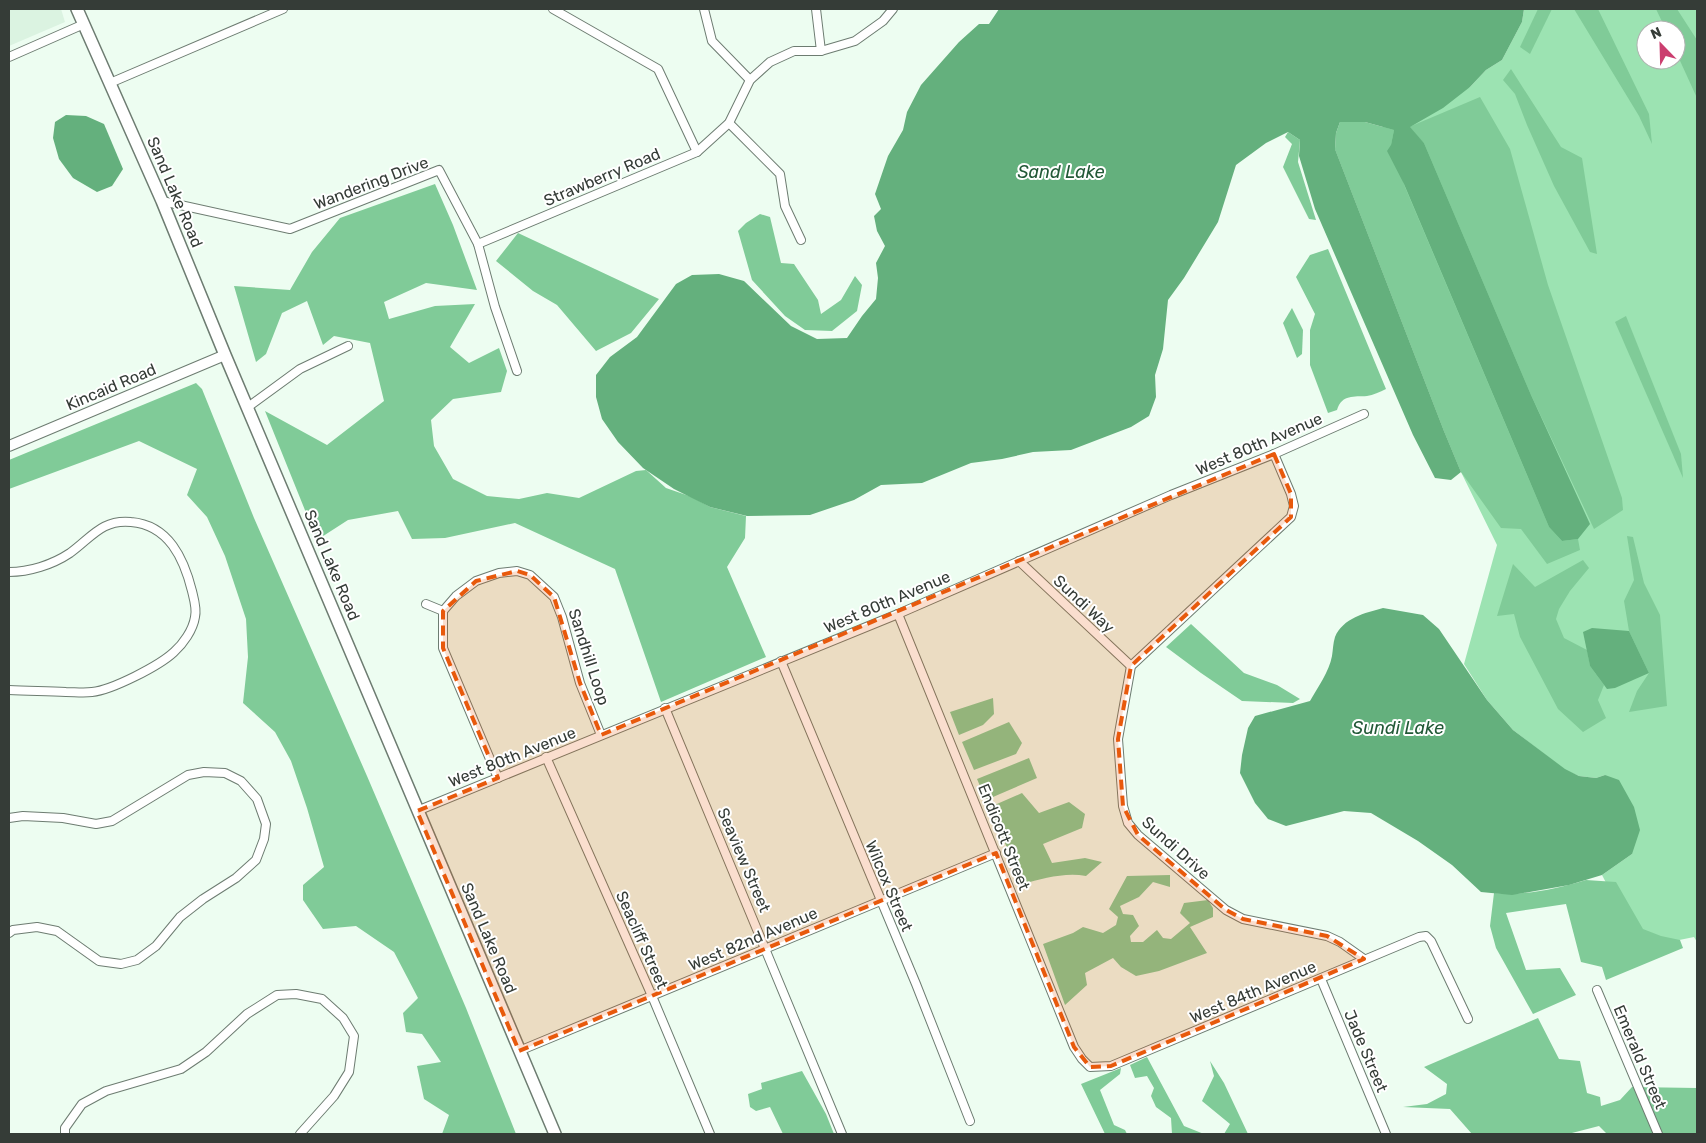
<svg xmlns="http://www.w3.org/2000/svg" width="1706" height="1143" font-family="Rubik,sans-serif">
<rect width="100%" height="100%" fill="#edfdf1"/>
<!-- built -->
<path fill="#dbf3e1" d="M 9,9 L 61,9 L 65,22 L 9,46 Z"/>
<!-- green -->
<path fill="#9ce3b2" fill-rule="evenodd" d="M 1524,9 L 1697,9 L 1697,942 L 1694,937 L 1640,948 L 1602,875 L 1632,854 L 1605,775 L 1596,778 L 1579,776 L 1565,770 L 1513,730 L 1487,700 L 1464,664 L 1497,545 L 1461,472 L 1444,431 L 1335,149 L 1470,87 L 1486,70 L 1502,60 L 1522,22 ZM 1646,30 L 1676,30 L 1676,60 L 1646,60 Z"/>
<!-- forest -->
<g fill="#80cb98">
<path d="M 1538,9 L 1552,9 L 1530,54 L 1520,47 Z"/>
<path d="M 1574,9 L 1598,9 L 1649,114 L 1652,144 L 1639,116 Z"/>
<path d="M 1656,9 L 1677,9 L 1697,40 L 1697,98 L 1676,52 L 1676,30 L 1666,30 Z"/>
<path d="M 1511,69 L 1561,147 L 1582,158 L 1597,254 L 1590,252 L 1554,186 L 1527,125 L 1515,94 L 1503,80 Z"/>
<path d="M 1480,97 L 1510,149 L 1548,285 L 1622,498 L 1623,510 L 1594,529 L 1531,395 L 1424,143 L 1409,127 Z"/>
<path d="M 1340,122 L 1365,122 L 1394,130 L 1391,145 L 1405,187 L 1549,527 L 1562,541 L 1578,539 L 1580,550 L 1547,564 L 1521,529 L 1501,528 L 1461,472 L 1444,431 L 1335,149 L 1336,133 Z"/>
<path d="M 1288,132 L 1300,140 L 1298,162 L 1316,220 L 1309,219 L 1283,167 L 1292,144 L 1285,137 Z"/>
<path d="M 435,184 L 453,225 L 477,290 L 426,283 L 384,302 L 389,319 L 435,306 L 475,304 L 450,347 L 469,363 L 499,348 L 507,371 L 501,392 L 453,399 L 431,420 L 434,446 L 453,479 L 487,496 L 519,499 L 547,493 L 579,498 L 636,471 L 646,470 L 666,488 L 692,497 L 710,507 L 746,516 L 745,538 L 727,567 L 766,657 L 661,702 L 615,569 L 515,523 L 445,538 L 412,539 L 398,511 L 348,520 L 317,540 L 265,411 L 327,445 L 384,401 L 370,343 L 334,336 L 323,345 L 307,301 L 282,313 L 266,354 L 256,362 L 234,286 L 290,290 L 312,252 L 340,218 Z"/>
<path d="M 760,214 L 770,217 L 781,263 L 794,264 L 818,300 L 821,314 L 841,300 L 855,276 L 862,285 L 857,311 L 832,331 L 805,330 L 785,316 L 752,280 L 738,231 L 746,223 Z"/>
<path d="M 518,233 L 659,299 L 631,333 L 596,351 L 557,305 L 533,291 L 496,261 Z"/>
<path d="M 1328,249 L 1386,389 C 1380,392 1373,395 1367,396 C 1354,397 1342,394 1337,410 L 1328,413 L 1310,365 L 1310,330 L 1315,314 L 1296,277 L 1310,255 Z"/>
<path d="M 1292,308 L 1303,330 L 1302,354 L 1297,358 L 1283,323 Z"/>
<path d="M 1626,316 L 1681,454 L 1683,478 L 1615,322 Z"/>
<path d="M 196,383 L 202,389 L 254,518 L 367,776 L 466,1008 L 516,1134 L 442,1134 L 449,1115 L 424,1099 L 417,1066 L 441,1062 L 422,1034 L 406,1032 L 403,1013 L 418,998 L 394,952 L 356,926 L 323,929 L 303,900 L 303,885 L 324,867 L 307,808 L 291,761 L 275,732 L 243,703 L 248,657 L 246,619 L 225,556 L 207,517 L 187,495 L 197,469 L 139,441 L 9,489 L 9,460 Z"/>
<path d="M 1627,536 L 1633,537 L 1644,583 L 1660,615 L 1667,706 L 1629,712 L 1637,691 L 1649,673 L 1629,631 L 1624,601 L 1634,580 Z"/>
<path d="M 1583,560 L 1589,568 L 1570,591 L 1559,609 L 1556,619 L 1564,638 L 1587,650 L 1590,666 L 1604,685 L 1598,700 L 1606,718 L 1583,732 L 1558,709 L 1520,637 L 1514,614 L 1497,616 L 1513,564 L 1535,587 Z"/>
<path d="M 1191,624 L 1244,673 L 1277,685 L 1300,699 L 1293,703 L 1242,701 L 1201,673 L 1166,647 Z"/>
<path d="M 993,698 L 994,714 L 983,725 L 959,735 L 950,712 Z"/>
<path d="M 1009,722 L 1022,743 L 1016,754 L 974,770 L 962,742 Z"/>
<path d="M 1029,758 L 1037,778 L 986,800 L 977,779 Z"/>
<path d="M 1022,793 L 1039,813 L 1069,802 L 1085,814 L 1082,828 L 1043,844 L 1052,863 L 1085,858 L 1102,862 L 1086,876 C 1064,872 1043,879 1022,884 L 990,807 Z"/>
<path d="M 1170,875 L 1170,887 L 1153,882 L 1139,897 L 1120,906 L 1123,914 L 1133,915 L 1139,926 L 1130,936 L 1131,942 L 1143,942 L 1157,930 L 1163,938 L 1171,939 L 1190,923 L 1180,913 L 1184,903 L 1208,900 L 1213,908 L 1213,917 L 1190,927 L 1207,953 L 1159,971 L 1136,976 L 1121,967 L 1113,958 L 1085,973 L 1087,985 L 1065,1005 L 1043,944 L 1073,933 L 1083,927 L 1103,933 L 1116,925 L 1118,917 L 1109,909 L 1127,876 Z"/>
<path d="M 1586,880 L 1616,882 L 1643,929 L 1661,936 L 1680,940 L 1683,948 L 1606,980 L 1602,967 L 1581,962 L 1566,904 L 1506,913 L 1526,970 L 1560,968 L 1576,995 L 1533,1014 L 1496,948 L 1490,926 L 1494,893 C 1524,896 1557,889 1586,880 Z"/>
<path d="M 1538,1018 L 1559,1059 L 1580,1061 L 1587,1093 L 1600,1097 L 1601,1106 L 1620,1100 L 1632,1087 L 1697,1088 L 1697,1134 L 1607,1134 L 1599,1126 L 1568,1134 L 1472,1134 L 1450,1109 L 1403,1107 L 1427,1104 L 1446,1094 L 1447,1084 L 1424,1067 Z"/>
<path d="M 1147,1057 L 1184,1126 L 1204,1134 L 1172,1134 L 1171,1118 L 1156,1107 L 1151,1096 L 1154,1088 L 1147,1076 L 1135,1078 L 1130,1065 Z"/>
<path d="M 1210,1061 L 1224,1083 L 1248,1134 L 1224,1134 L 1230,1124 L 1202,1101 L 1214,1076 Z"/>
<path d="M 1121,1068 L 1120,1074 L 1100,1090 L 1114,1125 L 1125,1130 L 1127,1134 L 1105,1134 L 1081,1084 Z"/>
<path d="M 802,1071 L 826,1114 L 834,1134 L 783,1134 L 770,1107 L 756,1111 L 750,1107 L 748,1094 L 762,1089 L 761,1083 Z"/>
</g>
<!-- water -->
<g fill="#64b07d">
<path d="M 999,9 L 1524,9 L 1522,22 L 1502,60 L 1486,70 L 1470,87 L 1443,108 L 1410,127 L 1424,143 L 1531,395 L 1590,524 L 1578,539 L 1562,541 L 1549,527 L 1404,184 L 1387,151 L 1391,145 L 1394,130 L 1365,122 L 1340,122 L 1336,133 L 1335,149 L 1444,431 L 1461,472 L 1451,480 L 1435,478 L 1413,435 L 1315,209 L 1299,156 L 1300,140 L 1288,132 L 1266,143 L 1236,165 L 1218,222 L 1184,278 L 1168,300 L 1163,349 L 1155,375 L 1156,397 L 1149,416 L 1131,427 L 1071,450 L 1033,452 L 1002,459 L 971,463 L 922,483 L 881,485 L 854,500 L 810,515 L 747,516 L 710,507 L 674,489 L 643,468 L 618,442 L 602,419 L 596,397 L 596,375 L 610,357 L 637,337 L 676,284 L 692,275 L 719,274 L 744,281 L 791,326 L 817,339 L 847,338 L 862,316 L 876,299 L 878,278 L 876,263 L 885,246 L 877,231 L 874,216 L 881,209 L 875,194 L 888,156 L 903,130 L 907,112 L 921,85 L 959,42 L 979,24 L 989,24 Z"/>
<path d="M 66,115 L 86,116 L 104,124 L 123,169 L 112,186 L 97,192 L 73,178 L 59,159 L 53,138 L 55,122 Z"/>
<path d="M 1383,608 L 1423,615 L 1439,629 L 1487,700 L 1513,730 L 1565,769 L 1579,776 L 1596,778 L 1605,775 L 1619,780 L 1634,807 L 1640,830 L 1632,854 L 1602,875 L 1569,885 L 1512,895 L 1481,892 L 1452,865 L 1418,841 L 1371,813 L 1344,811 L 1286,826 L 1268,819 L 1255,803 L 1240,773 L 1242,755 L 1248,728 L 1255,716 L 1310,701 C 1318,687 1329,672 1332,656 C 1333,650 1333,643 1335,637 C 1343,618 1365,613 1383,608 Z"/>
<path d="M 1592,628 L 1629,631 L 1649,673 L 1615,688 L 1607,689 L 1590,666 L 1583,632 Z"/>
</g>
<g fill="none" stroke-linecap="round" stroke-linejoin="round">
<!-- minor casing -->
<g stroke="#6d7c71" stroke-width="10">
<g id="minor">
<path d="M 553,9 L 658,69 L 697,152"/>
<path d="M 704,9 L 712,41 L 750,80"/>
<path d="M 816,9 L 821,51"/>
<path d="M 9,57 L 84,24"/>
<path d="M 110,83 L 283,9"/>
<path d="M 729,123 L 780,174 L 785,206 L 801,240"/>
<path d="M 162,201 L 290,229 L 439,170 L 478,244 L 495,307 L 517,371"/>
<path d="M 478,244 L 697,152 L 729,123 L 750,80 L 770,62 L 794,51 L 821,51 L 855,41 L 883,21 L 893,9"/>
<path d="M 248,407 L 300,369 L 348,346"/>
<path d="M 1274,454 L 1291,494 L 1294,506 L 1291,517 L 1131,666 L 1118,739 L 1123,806 L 1128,823 L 1138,835 L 1226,910 L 1243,919 L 1327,936 L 1340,942 L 1364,959"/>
<path d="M 1019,561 L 1131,666"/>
<path d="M 9,572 C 29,572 52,565 70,553 C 91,538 102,519 131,522 C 169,525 184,559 192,591 C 194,599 197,609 195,617 C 193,630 183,644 174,652 C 159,666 112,690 92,692 C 84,693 74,692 66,692 C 47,691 28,691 9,690"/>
<path d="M 426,604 L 443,611"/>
<path d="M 898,614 L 1074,1047 L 1082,1059 L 1090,1067 L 1111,1066 L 1419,937 L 1426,936 L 1431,941 L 1468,1019"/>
<path d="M 781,661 L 916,984 L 970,1121"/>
<path d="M 665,708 L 842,1134"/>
<path d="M 546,757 L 652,996 L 710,1134"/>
<path d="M 498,778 L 443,648 L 443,611 L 456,596 L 476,581 L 499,573 L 517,571 L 530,575 L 554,597 L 562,617 L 580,683 L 601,735"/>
<path d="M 417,811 L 898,614 L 1171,495 L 1274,454 L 1364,414"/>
<path d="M 9,818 L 23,816 L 63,818 L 96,824 L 112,821 L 188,775 L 204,772 L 225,773 L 241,781 L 257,799 L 266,824 L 264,839 L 256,860 L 236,878 L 203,899 L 180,917 L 156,946 L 137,960 L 121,964 L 99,961 L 57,931 L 37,927 L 13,930 L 9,933"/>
<path d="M 1321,979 L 1386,1134"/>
<path d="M 1597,990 L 1658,1134"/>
<path d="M 519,1051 L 996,853"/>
<path d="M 65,1134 L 65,1128 L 82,1104 L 106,1091 L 181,1069 L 206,1052 L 247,1014 L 277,995 L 296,994 L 322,999 L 343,1018 L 354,1036 L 349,1072 L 334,1096 L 300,1134"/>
</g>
</g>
<!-- tertiary casing -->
<g stroke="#6d7c71" stroke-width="12">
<path id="tertiary" d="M 9,446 L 225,355"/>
</g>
<!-- secondary casing -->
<g stroke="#6d7c71" stroke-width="14">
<path id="secondary" d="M 77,9 L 162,201 L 225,355 L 555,1134"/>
</g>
<!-- minor -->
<use href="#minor" stroke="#fff" stroke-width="8"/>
<!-- tertiary -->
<use href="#tertiary" stroke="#fff" stroke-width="10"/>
<!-- secondary -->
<use href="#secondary" stroke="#fff" stroke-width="11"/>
</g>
<!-- marked area -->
<path fill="#e8590c" fill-opacity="0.2" stroke="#e8590c" stroke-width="4" stroke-dasharray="10 6" stroke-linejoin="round" d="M 1274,454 L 1291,494 L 1291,517 L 1131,666 L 1118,739 L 1123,806 L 1138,835 L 1226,910 L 1243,919 L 1327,936 L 1364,959 L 1111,1066 L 1090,1067 L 1074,1047 L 996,853 L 519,1051 L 417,811 L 498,778 L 443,648 L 443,611 L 476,581 L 517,571 L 530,575 L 554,597 L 580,683 L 601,735 Z"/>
<g text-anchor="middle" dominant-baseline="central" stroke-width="4" stroke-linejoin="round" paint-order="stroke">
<!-- street labels -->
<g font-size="16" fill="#353c37" stroke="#fff">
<text transform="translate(602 177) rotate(-23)">Strawberry Road</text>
<text transform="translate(371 183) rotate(-21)">Wandering Drive</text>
<text transform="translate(175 192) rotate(67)">Sand Lake Road</text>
<text transform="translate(111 387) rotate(-23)">Kincaid Road</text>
<text transform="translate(1259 444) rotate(-23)">West 80th Avenue</text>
<text transform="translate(332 565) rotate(67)">Sand Lake Road</text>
<text transform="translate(887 602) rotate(-23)">West 80th Avenue</text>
<text transform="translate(1084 604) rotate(43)">Sundi Way</text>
<text transform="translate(589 657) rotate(72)">Sandhill Loop</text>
<text transform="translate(512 757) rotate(-22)">West 80th Avenue</text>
<text transform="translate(1004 837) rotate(68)">Endicott Street</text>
<text transform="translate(1176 848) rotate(42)">Sundi Drive</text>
<text transform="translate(744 860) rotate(67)">Seaview Street</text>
<text transform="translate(889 886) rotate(67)">Wilcox Street</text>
<text transform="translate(489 938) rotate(67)">Sand Lake Road</text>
<text transform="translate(753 939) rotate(-23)">West 82nd Avenue</text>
<text transform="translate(642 940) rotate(66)">Seacliff Street</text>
<text transform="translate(1253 992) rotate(-23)">West 84th Avenue</text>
<text transform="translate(1366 1051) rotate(67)">Jade Street</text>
<text transform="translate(1640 1057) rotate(67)">Emerald Street</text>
</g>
<!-- water labels -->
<g font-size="18" font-style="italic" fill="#225937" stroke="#fff">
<text x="1061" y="172">Sand Lake</text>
<text x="1398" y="728">Sundi Lake</text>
</g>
</g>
<!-- border -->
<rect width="1706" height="1143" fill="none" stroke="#353c37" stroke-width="20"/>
<!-- north arrow -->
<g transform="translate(1661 45) rotate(337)"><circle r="24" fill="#ffffff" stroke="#aeb1af"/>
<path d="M0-4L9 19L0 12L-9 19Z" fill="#cb3e6f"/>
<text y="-8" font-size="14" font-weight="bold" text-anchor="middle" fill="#353c37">N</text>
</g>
</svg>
